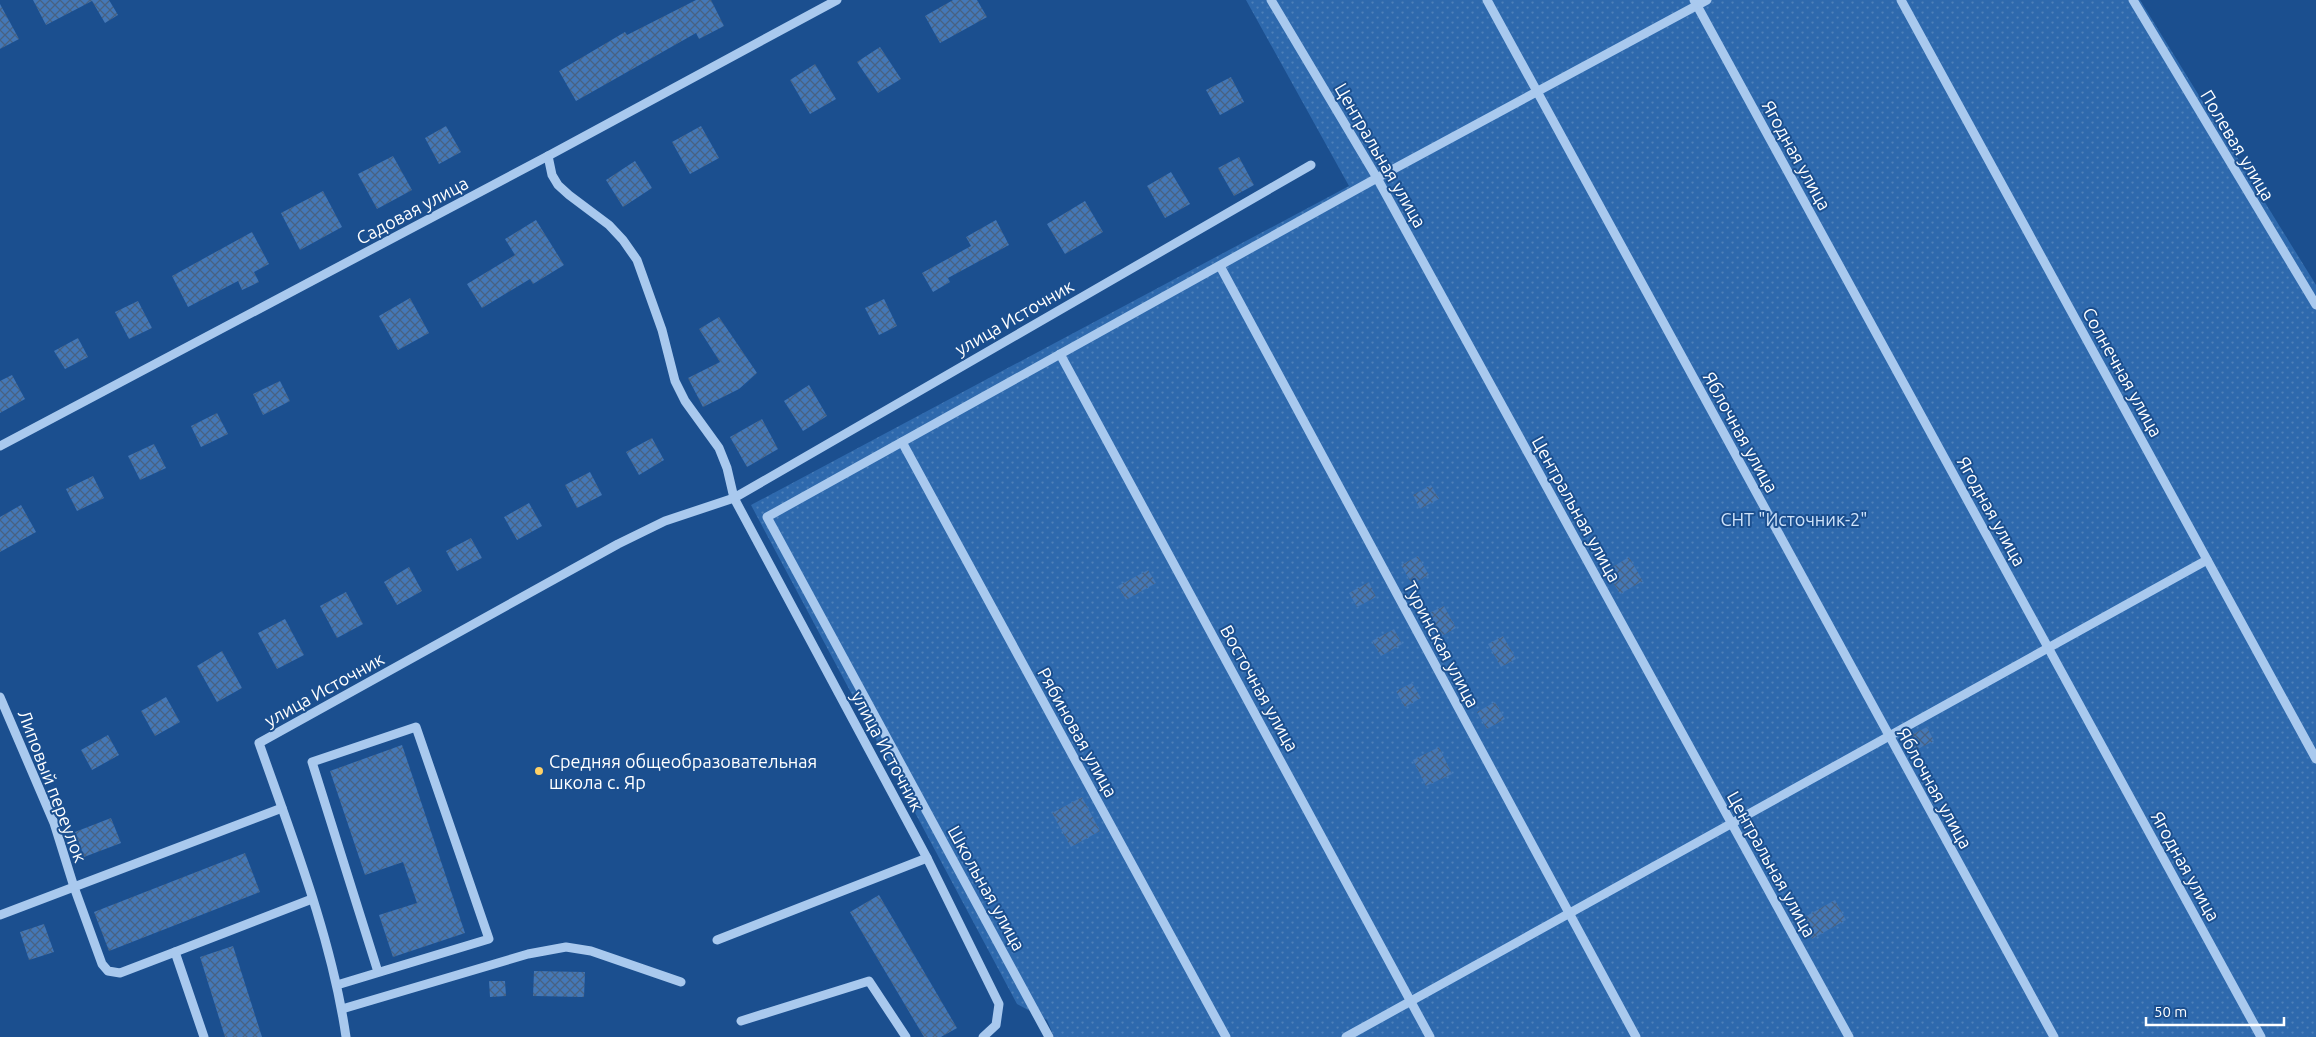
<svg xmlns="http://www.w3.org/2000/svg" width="2316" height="1037" font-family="Ubuntu,sans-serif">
<defs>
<pattern id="garden-dots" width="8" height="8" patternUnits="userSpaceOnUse" patternTransform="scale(1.25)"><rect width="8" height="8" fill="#2e69ad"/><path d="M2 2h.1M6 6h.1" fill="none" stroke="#4d80b9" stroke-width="1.8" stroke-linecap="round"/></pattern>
<pattern id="building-cross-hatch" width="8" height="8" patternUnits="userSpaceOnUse" patternTransform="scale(1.25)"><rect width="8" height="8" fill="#4478b7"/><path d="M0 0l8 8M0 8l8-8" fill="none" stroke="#486282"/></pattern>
</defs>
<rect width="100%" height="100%" fill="#1b4f8f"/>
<!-- garden -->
<path fill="url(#garden-dots)" d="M 1246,0 L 2140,0 L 2316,285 L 2316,1037 L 1054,1037 L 1047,1020 L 1017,1004 L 751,505 L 1349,186 Z"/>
<!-- building -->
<g fill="url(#building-cross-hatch)">
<path d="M 33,0 L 109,0 L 118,15 L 105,23 L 92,1 L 46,25 Z"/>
<path d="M 696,0 L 711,0 L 724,26 L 699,39 L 696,33 L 576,101 L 559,71 L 625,32 L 627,35 Z"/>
<path d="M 953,0 L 977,0 L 987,17 L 940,43 L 925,16 Z"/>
<path d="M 0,4 L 19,39 L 0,49 Z"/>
<path d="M 880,47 L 901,79 L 878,93 L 857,62 Z"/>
<path d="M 815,64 L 836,99 L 810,114 L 790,80 Z"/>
<path d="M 1231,77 L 1244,102 L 1220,115 L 1206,90 Z"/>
<path d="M 446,126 L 461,152 L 439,164 L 425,138 Z"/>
<path d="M 701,126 L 719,158 L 690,174 L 672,142 Z"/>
<path d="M 393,156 L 412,190 L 377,209 L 358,174 Z"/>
<path d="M 1239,157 L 1254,185 L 1234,196 L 1218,168 Z"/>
<path d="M 635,161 L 652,188 L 623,207 L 606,180 Z"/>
<path d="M 1171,172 L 1190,204 L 1165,218 L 1147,186 Z"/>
<path d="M 323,191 L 342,227 L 300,250 L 281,213 Z"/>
<path d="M 1085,201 L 1103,232 L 1065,254 L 1047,224 Z"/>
<path d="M 536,220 L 564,265 L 533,284 L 530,279 L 482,308 L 467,284 L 515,255 L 505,239 Z"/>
<path d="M 996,220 L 1009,245 L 948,278 L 950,282 L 933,292 L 922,273 L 971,246 L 966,237 Z"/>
<path d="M 252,232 L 269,264 L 254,272 L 259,282 L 242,290 L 238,281 L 188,307 L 172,276 Z"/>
<path d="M 410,298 L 429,333 L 398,350 L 379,316 Z"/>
<path d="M 884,299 L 897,326 L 879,335 L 865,308 Z"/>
<path d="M 138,301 L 152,328 L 129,339 L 115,312 Z"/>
<path d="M 719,317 L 757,373 L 739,389 L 703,407 L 688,378 L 720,362 L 699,329 Z"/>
<path d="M 78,338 L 88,357 L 65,369 L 54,351 Z"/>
<path d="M 12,375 L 25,399 L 0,413 L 0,381 Z"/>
<path d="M 280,381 L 290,401 L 263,415 L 253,394 Z"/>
<path d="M 809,385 L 827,416 L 803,431 L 784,401 Z"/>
<path d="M 217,413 L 228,434 L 201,447 L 191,426 Z"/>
<path d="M 762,419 L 778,449 L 747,467 L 730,437 Z"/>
<path d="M 652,438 L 664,460 L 639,475 L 626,452 Z"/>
<path d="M 154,444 L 166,468 L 140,480 L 128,456 Z"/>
<path d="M 590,472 L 602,495 L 577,508 L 565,485 Z"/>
<path d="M 93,476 L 104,498 L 77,511 L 66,489 Z"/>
<path d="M 1431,485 L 1439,499 L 1420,509 L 1413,495 Z"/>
<path d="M 529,503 L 542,526 L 517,540 L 504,517 Z"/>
<path d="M 21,505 L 36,532 L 0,552 L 0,517 Z"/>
<path d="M 471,538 L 482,558 L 457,571 L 446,551 Z"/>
<path d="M 1418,556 L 1429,575 L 1412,584 L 1401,565 Z"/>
<path d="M 1629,557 L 1643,581 L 1620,594 L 1606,571 Z"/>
<path d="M 409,567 L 422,591 L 397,605 L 384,582 Z"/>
<path d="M 1148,570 L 1156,583 L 1126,600 L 1118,586 Z"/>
<path d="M 1369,582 L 1376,597 L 1357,607 L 1349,593 Z"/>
<path d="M 346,592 L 363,624 L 337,638 L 320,606 Z"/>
<path d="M 1444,606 L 1456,628 L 1440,637 L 1427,614 Z"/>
<path d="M 285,619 L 304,655 L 277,669 L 258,633 Z"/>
<path d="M 1394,629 L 1402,644 L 1381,656 L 1372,641 Z"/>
<path d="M 1503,636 L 1516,659 L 1501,667 L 1488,644 Z"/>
<path d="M 222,651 L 242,688 L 217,702 L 197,666 Z"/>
<path d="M 1412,683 L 1421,698 L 1405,707 L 1396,691 Z"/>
<path d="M 166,697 L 180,722 L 155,736 L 141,711 Z"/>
<path d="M 1495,702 L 1505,719 L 1487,729 L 1477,712 Z"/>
<path d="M 1927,727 L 1934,741 L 1910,753 L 1903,739 Z"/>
<path d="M 108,735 L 119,755 L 92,770 L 81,750 Z"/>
<path d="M 402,745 L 465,933 L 393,957 L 379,915 L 417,903 L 403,862 L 365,875 L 330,771 Z"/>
<path d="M 1439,747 L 1452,774 L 1426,786 L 1413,760 Z"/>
<path d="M 1082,797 L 1100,831 L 1071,847 L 1052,813 Z"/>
<path d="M 111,818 L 121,843 L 84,857 L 75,832 Z"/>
<path d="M 245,853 L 260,892 L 109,951 L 94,912 Z"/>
<path d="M 879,895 L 957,1028 L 941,1037 L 924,1037 L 850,912 Z"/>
<path d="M 1835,900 L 1846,920 L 1812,939 L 1801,919 Z"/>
<path d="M 44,924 L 54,952 L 29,960 L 20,932 Z"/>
<path d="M 233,946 L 262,1037 L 225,1037 L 200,957 Z"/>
<path d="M 534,971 L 585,972 L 584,997 L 533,996 Z"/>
<path d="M 489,981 L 505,981 L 506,996 L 490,997 Z"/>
</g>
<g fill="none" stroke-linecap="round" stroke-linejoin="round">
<!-- minor -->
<g stroke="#a9c9ee" stroke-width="9">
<path d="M 1271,0 L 1377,178 L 1849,1037"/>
<path d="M 1487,0 L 2054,1037"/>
<path d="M 1694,0 L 2261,1037"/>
<path d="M 1901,0 L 2316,759"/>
<path d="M 2133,0 L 2316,305"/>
<path d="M 548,156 L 552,175 L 558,185 L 569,195 L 609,225 L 623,240 L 637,260 L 662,330 L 675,381 L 685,401 L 719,448 L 727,468 L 734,498 L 927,858 L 999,1004 L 996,1025 L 983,1037"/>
<path d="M 1220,266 L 1636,1037"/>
<path d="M 1060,354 L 1430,1037"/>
<path d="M 902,442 L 1226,1037"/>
<path d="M 0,446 L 548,156 L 837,0"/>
<path d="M 0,697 L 54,823 L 74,887 L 102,964 L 108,971 L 120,973 L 175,952"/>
<path d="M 0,915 L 282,808"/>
<path d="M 717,940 L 927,858"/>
<path d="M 337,985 L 489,939 L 416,727 L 312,762 L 378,972"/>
<path d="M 342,1009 L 528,954 L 566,947 L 591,951 L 681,982"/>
<path d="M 741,1021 L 869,981 L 906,1037"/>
<path d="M 204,1037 L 175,952 L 312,899"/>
<path d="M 346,1037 C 332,939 292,837 259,743 L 618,544 L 665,521 L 734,498 L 1311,165"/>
<path d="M 1049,1037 L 767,517 L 1377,178 L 1707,0"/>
<path d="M 1346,1037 L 2207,560"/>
</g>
</g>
<!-- markers -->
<circle fill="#ffd166" stroke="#1b4f8f" stroke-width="2" cx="539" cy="771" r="5"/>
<g text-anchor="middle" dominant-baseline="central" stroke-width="4" stroke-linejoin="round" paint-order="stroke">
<!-- street labels -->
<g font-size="18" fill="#fff" stroke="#1b4f8f">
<text transform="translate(2238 145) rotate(59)">Полевая улица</text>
<text transform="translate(1381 155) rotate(60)">Центральная улица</text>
<text transform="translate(1797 155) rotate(61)">Ягодная улица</text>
<text transform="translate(412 210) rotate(-28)">Садовая улица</text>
<text transform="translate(1014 317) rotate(-30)">улица Источник</text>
<text transform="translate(2123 372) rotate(61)">Солнечная улица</text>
<text transform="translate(1741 432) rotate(61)">Яблочная улица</text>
<text transform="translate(1577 509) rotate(61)">Центральная улица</text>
<text transform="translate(1992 511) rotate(61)">Ягодная улица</text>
<text transform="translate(1442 644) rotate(62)">Туринская улица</text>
<text transform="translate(1260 688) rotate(61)">Восточная улица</text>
<text transform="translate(324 689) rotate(-29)">улица Источник</text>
<text transform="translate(1078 732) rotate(61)">Рябиновая улица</text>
<text transform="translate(888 751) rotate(62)">улица Источник</text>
<text transform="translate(53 786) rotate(69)">Липовый переулок</text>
<text transform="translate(1935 788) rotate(61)">Яблочная улица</text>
<text transform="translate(1772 864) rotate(61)">Центральная улица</text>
<text transform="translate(2186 866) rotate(61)">Ягодная улица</text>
<text transform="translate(987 888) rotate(61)">Школьная улица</text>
</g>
<!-- park labels -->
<g font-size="18" fill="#cfe3fa" stroke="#1b4f8f">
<text x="1794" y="519">СНТ "Источник-2"</text>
</g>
<!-- poi labels -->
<g font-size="18" fill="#fff" stroke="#1b4f8f" text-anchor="start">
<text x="549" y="761">Средняя общеобразовательная<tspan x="549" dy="21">школа с. Яр</tspan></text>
</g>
</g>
<!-- scale -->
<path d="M2146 1017v8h138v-8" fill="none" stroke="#ffffff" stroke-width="2.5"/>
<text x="2154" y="1017" font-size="15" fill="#ffffff" stroke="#1b4f8f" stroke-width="4" paint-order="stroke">50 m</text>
</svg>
